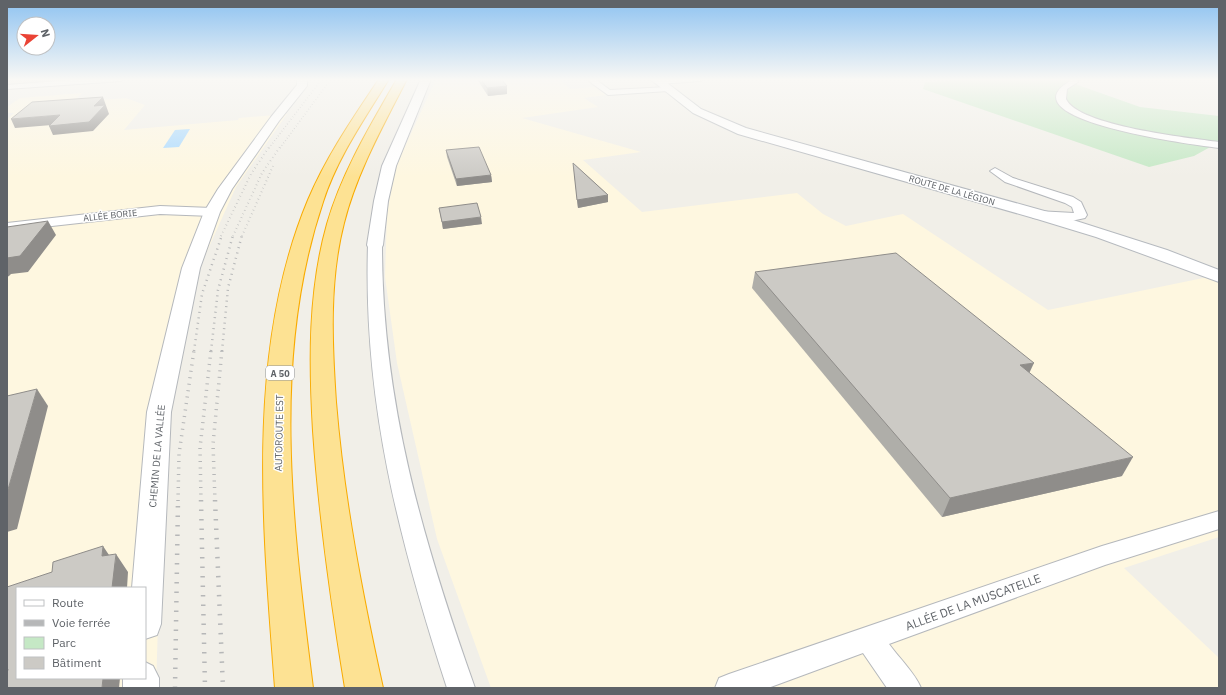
<svg xmlns="http://www.w3.org/2000/svg" width="1226" height="695" font-family="'IBM Plex Sans',sans-serif">
<rect width="100%" height="100%" fill="#f1efe8"/>
<!-- commercial -->
<g fill="#fef7e0" fill-rule="evenodd">
<path d="M 436,79 L 560,79 L 570,89 L 595,87 L 606,95 L 584,98 L 598,107 L 522,118 L 641,152 L 583,160 L 642,212 L 797,193 L 823,214 L 846,226 L 903,214 L 1048,310 L 1208,277 L 1219,271 L 1219,537 L 1124,568 L 1219,658 L 1219,688 L 491,688 L 437,539 L 397,363 L 385,277 L 387,213 L 396,166 Z"/>
<path d="M 82,93 L 73,102 L 126,98 L 145,105 L 124,130 L 238,120 L 239,118 L 287,114 L 236,187 L 200,267 L 169,413 L 161,529 L 156,688 L 7,688 L 7,119 L 14,113 L 7,113 L 7,107 L 20,98 ZM 17,588 L 145,588 L 145,678 L 17,678 Z"/>
</g>
<!-- education -->
<path fill="#e1ded6" d="M 7,79 L 70,79 L 66,82 L 7,86 Z"/>
<!-- green -->
<path fill="#c5e8c5" d="M 947,79 L 1070,79 L 1078,85 L 1140,107 L 1219,116 L 1219,148 L 1212,146 L 1194,156 L 1149,167 L 923,89 L 925,82 L 953,81 Z"/>
<!-- water -->
<path fill="#aadaff" d="M 190,129 L 179,147 L 163,148 L 175,130 Z"/>
<g fill="none" stroke-linecap="round" stroke-linejoin="round">
<!-- minor casing -->
<g stroke="#b5b8bc" stroke-width="2">
<g id="minor">
<path d="M 84,79 L 125,79 L 121,81 L 7,89 L 7,85 Z"/>
<path d="M 586,79 L 595,79 L 610,90 L 668,87 L 672,89 L 668,91 L 608,95 Z"/>
<path d="M 704,79 L 700,81 L 659,84 L 655,82 L 665,79 Z"/>
<path d="M 1069,79 L 1077,79 L 1078,82 L 1067,89 L 1066,99 C 1078,126 1190,138 1219,142 L 1219,148 C 1204,146 1002,121 1070,81 Z"/>
<path d="M 995,168 L 1013,178 L 1073,197 L 1081,202 L 1087,215 L 1085,218 L 1071,221 L 1033,218 L 1031,215 L 1033,212 L 1037,211 L 1074,213 L 1072,207 L 1065,203 L 1005,182 L 990,171 Z"/>
<path d="M 160,206 L 212,208 L 218,212 L 212,216 L 160,214 L 7,231 L 7,223 Z"/>
<path d="M 375,241 L 380,242 L 382,245 C 382,402 423,541 475,688 L 447,688 C 399,540 363,402 368,245 L 370,242 Z"/>
<path d="M 1219,511 L 1219,529 L 1105,565 L 889,644 C 899,658 915,673 921,688 L 887,688 L 863,653 L 768,688 L 715,688 L 719,678 L 729,674 L 1102,546 Z"/>
</g>
</g>
<!-- tertiary casing -->
<g stroke="#b5b8bc" stroke-width="2">
<g id="tertiary">
<path d="M 297,79 L 307,79 L 307,86 L 279,121 L 232,189 L 220,212 L 200,268 L 171,412 L 161,624 L 157,635 L 145,639 L 145,588 L 132,588 L 147,412 L 182,268 L 204,212 L 218,189 L 271,117 L 297,85 Z"/>
<path d="M 421,79 L 431,79 L 396,166 L 388,201 L 383,245 L 381,249 L 375,250 L 369,249 L 367,245 L 374,201 L 382,166 Z"/>
<path d="M 145,662 L 153,666 L 159,678 L 159,688 L 123,688 L 123,678 L 145,678 Z"/>
</g>
</g>
<!-- secondary casing -->
<g stroke="#b6babf" stroke-width="2">
<path id="secondary" d="M 650,79 L 662,79 L 701,109 L 746,128 L 1048,212 L 1167,250 L 1219,270 L 1219,282 L 1096,237 L 1037,219 L 738,134 L 693,113 Z"/>
</g>
<!-- motorway casing -->
<g stroke="#f9ab00" stroke-width="2">
<g id="motorway">
<path d="M 379,79 L 389,79 C 365,118 337,158 323,202 C 270,359 293,527 313,688 L 275,688 C 263,529 245,351 308,200 C 326,157 353,118 379,79 Z"/>
<path d="M 397,79 L 407,79 C 383,126 357,172 344,223 C 329,281 332,343 336,402 C 344,499 362,593 383,688 L 345,688 C 331,603 319,518 313,431 C 309,363 308,291 327,224 C 342,172 370,126 397,79 Z"/>
</g>
</g>
<!-- minor -->
<use href="#minor" fill="#fff" fill-rule="evenodd"/>
<!-- tertiary -->
<use href="#tertiary" fill="#fff" fill-rule="evenodd"/>
<!-- secondary -->
<use href="#secondary" fill="#fff" fill-rule="evenodd"/>
<!-- motorway -->
<use href="#motorway" fill="#fde293" fill-rule="evenodd"/>
<!-- rail-far4 -->
<g stroke="#b6b7b8" stroke-width="1.5" stroke-dasharray="0.5 2.5" stroke-linecap="butt">
<path d="M 269,148 L 322,79"/>
<path d="M 280,148 L 331,79"/>
</g>
<!-- rail-far3 -->
<g stroke="#b6b7b8" stroke-width="2" stroke-dasharray="0.5 3.5" stroke-linecap="butt">
<path d="M 221,236 L 251,174 L 269,147"/>
<path d="M 233,236 L 262,173 L 280,147"/>
<path d="M 242,236 L 273,166"/>
</g>
<!-- rail-far2 -->
<g stroke="#b6b7b8" stroke-width="2.5" stroke-dasharray="1 4.5" stroke-linecap="butt">
<path d="M 194,351 L 202,294 L 222,235"/>
<path d="M 211,351 L 218,290 L 233,235"/>
<path d="M 222,351 L 228,288 L 242,235"/>
</g>
<!-- rail-far1 -->
<g stroke="#b6b7b8" stroke-width="3.5" stroke-dasharray="1 5.5" stroke-linecap="butt">
<path d="M 178,501 L 179,454 L 194,350"/>
<path d="M 201,501 L 200,448 L 211,350"/>
<path d="M 215,501 L 213,444 L 222,350"/>
</g>
<!-- rail -->
<g stroke="#b6b7b8" stroke-width="4.5" stroke-dasharray="1.5 8" stroke-linecap="butt">
<path d="M 201,500 L 205,688"/>
<path d="M 215,500 L 223,688"/>
<path d="M 175,688 L 178,500"/>
</g>
</g>
<!-- wall -->
<g fill="#afaea9">
<path d="M 477,79 L 501,79 L 507,86 L 507,94 L 488,96 Z"/>
<path d="M 446,150 L 491,175 L 492,182 L 457,186 L 447,157 Z"/>
<path d="M 573,163 L 608,195 L 608,202 L 578,208 Z"/>
<path d="M 439,208 L 482,224 L 443,229 Z"/>
<path d="M 755,272 L 1029,373 L 1122,476 L 942,517 L 752,288 Z"/>
</g>
<!-- shaded-wall -->
<g fill="#8f8d8a">
<path d="M 507,86 L 507,94 L 488,96 L 487,88 Z"/>
<path d="M 103,97 L 109,114 L 93,131 L 53,135 L 49,126 L 94,106 Z"/>
<path d="M 60,115 L 64,124 L 15,128 L 11,119 Z"/>
<path d="M 491,175 L 492,182 L 457,186 L 456,179 Z"/>
<path d="M 608,195 L 608,202 L 578,208 L 577,200 Z"/>
<path d="M 481,217 L 482,224 L 443,229 L 442,222 Z"/>
<path d="M 48,221 L 56,235 L 28,272 L 11,274 L 9,276 L 7,277 L 7,258 Z"/>
<path d="M 1034,363 L 1026,380 L 1020,365 Z"/>
<path d="M 37,389 L 48,406 L 17,529 L 7,532 L 7,493 Z"/>
<path d="M 1133,457 L 1122,476 L 942,517 L 950,498 Z"/>
<path d="M 103,546 L 115,564 L 116,554 L 128,572 L 127,588 L 112,588 L 102,556 Z"/>
<path d="M 103,678 L 120,678 L 119,688 L 102,688 Z"/>
</g>
<!-- building -->
<g fill="#cccac5" stroke="#8f8d8a">
<path d="M 481,79 L 501,79 L 507,86 L 487,88 Z"/>
<path d="M 103,97 L 94,106 L 105,105 L 89,122 L 49,126 L 60,115 L 11,119 L 32,102 Z"/>
<path d="M 479,147 L 491,175 L 456,179 L 446,150 Z"/>
<path d="M 573,163 L 608,195 L 577,200 Z"/>
<path d="M 477,203 L 481,217 L 442,222 L 439,208 Z"/>
<path d="M 48,221 L 20,256 L 7,258 L 7,227 Z"/>
<path d="M 896,253 L 1034,363 L 1020,365 L 1133,457 L 950,498 L 755,272 Z"/>
<path d="M 37,389 L 7,493 L 7,396 Z"/>
<path d="M 103,546 L 102,556 L 116,554 L 112,588 L 17,588 L 17,678 L 103,678 L 102,688 L 7,688 L 7,674 L 8,669 L 7,670 L 7,587 L 52,572 L 53,562 Z"/>
</g>
<!-- sky -->
<linearGradient id="sky" x2="0" y2="1"><stop stop-color="#8fc3f1"/><stop offset="0.45" stop-color="#f9f8f5"/><stop offset="1" stop-color="#f9f8f5" stop-opacity="0"/></linearGradient>
<rect width="1226" height="177" fill="url(#sky)"/>
<g text-anchor="middle" dominant-baseline="central" stroke-width="3" stroke-linejoin="round" paint-order="stroke">
<!-- far-street labels -->
<g font-size="9" fill="#5f6368" stroke="#fff">
<text transform="translate(952 190) rotate(16)">ROUTE DE LA LÉGION</text>
<text transform="translate(110 215) rotate(-6)">ALLÉE BORIE</text>
</g>
<!-- shield labels -->
<rect fill="#fff" stroke="#8f9295" stroke-width="1" x="266" y="366" width="28" height="14" rx="3"/>
<g font-size="9" font-weight="bold" fill="#5f6368">
<text x="280" y="373">A 50</text>
</g>
<!-- street labels -->
<g font-size="10" fill="#5f6368" stroke="#fff">
<text transform="translate(279 433) rotate(-89)">AUTOROUTE EST</text>
<text transform="translate(157 456) rotate(-85)">CHEMIN DE LA VALLÉE</text>
</g>
<!-- near-street labels -->
<g font-size="12" fill="#5f6368" stroke="#fff">
<text transform="translate(973 602) rotate(-20)">ALLÉE DE LA MUSCATELLE</text>
</g>
</g>
<!-- border -->
<rect width="1226" height="695" fill="none" stroke="#5f6368" stroke-width="16"/>
<!-- legend -->
<rect x="16" y="587" width="130" height="92" fill="#ffffff" stroke="#bfc1c3"/>
<rect x="24" y="600" width="20" height="6" fill="#ffffff" stroke="#bfc1c3"/>
<text x="52" y="607" font-size="12" fill="#5f6368">Route</text>
<rect x="24" y="620" width="20" height="6" fill="#b6b7b8" stroke="#bfc1c3"/>
<text x="52" y="627" font-size="12" fill="#5f6368">Voie ferrée</text>
<rect x="24" y="637" width="20" height="12" fill="#c5e8c5" stroke="#bfc1c3"/>
<text x="52" y="647" font-size="12" fill="#5f6368">Parc</text>
<rect x="24" y="657" width="20" height="12" fill="#cccac5" stroke="#bfc1c3"/>
<text x="52" y="667" font-size="12" fill="#5f6368">Bâtiment</text>
<!-- north arrow -->
<g transform="translate(36 36) rotate(73)"><circle r="19" fill="#ffffff" stroke="#bfc1c3"/>
<path d="M0-3L7 15L0 10L-7 15Z" fill="#ea4335"/>
<text y="-6" font-size="11" font-weight="bold" text-anchor="middle" fill="#5f6368">N</text>
</g>
</svg>
